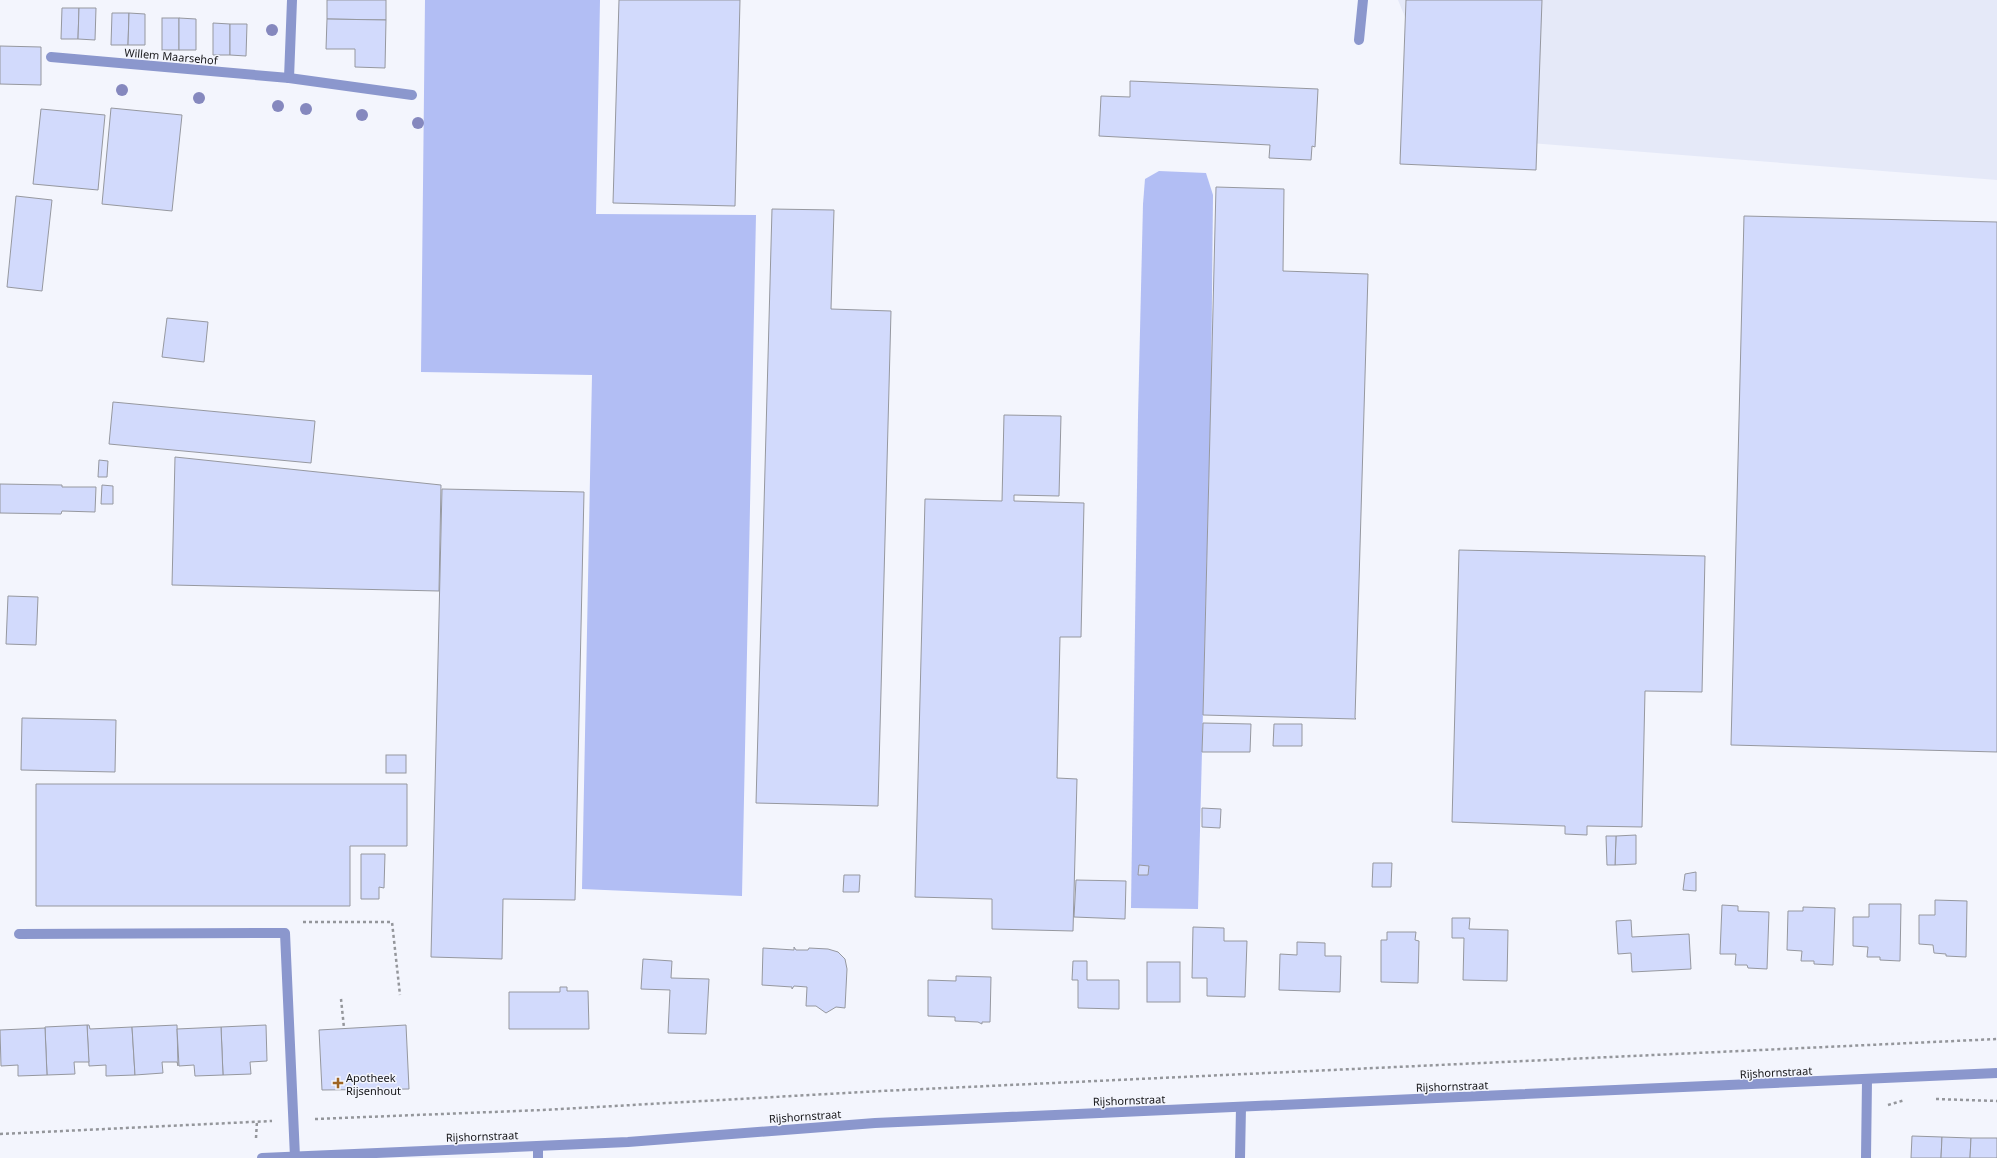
<svg xmlns="http://www.w3.org/2000/svg" width="1997" height="1158" font-family="'Noto Sans',sans-serif">
<rect width="100%" height="100%" fill="#f3f5fd"/>
<!-- built -->
<path fill="#e5e9f8" d="M 1398,0 L 1997,0 L 1997,180 L 1454,137 Z"/>
<!-- green -->
<g fill="#b2bef4">
<path d="M 425,0 L 600,0 L 596,214 L 756,215 L 742,896 L 582,889 L 592,375 L 421,372 Z"/>
<path d="M 1159,171 L 1206,173 L 1213,195 L 1211,395 L 1198,909 L 1131,908 L 1138,416 L 1143,204 L 1145,179 Z"/>
</g>
<!-- building -->
<g fill="#d2dafc" stroke="#96989f">
<path d="M 327,0 L 386,0 L 386,20 L 327,19 Z"/>
<path d="M 619,0 L 740,0 L 735,206 L 613,203 Z"/>
<path d="M 1406,0 L 1542,0 L 1536,170 L 1400,164 Z"/>
<path d="M 62,8 L 79,8 L 78,39 L 61,39 Z"/>
<path d="M 79,8 L 96,8 L 95,40 L 78,39 Z"/>
<path d="M 112,13 L 129,13 L 128,45 L 111,45 Z"/>
<path d="M 129,13 L 145,14 L 145,45 L 128,45 Z"/>
<rect x="162" y="18" width="17" height="32"/>
<path d="M 179,18 L 196,19 L 196,50 L 179,50 Z"/>
<path d="M 327,19 L 386,20 L 385,68 L 355,67 L 355,49 L 326,49 Z"/>
<path d="M 213,23 L 230,24 L 230,55 L 213,55 Z"/>
<path d="M 230,24 L 247,24 L 246,56 L 230,55 Z"/>
<path d="M 0,46 L 41,47 L 41,85 L 0,84 Z"/>
<path d="M 1130,81 L 1318,89 L 1315,147 L 1312,146 L 1311,160 L 1269,158 L 1270,145 L 1099,136 L 1101,96 L 1130,97 Z"/>
<path d="M 111,108 L 182,115 L 172,211 L 102,204 Z"/>
<path d="M 41,109 L 105,115 L 98,190 L 33,184 Z"/>
<path d="M 1216,187 L 1284,189 L 1283,271 L 1368,274 L 1355,718 L 1356,719 L 1203,715 Z"/>
<path d="M 16,196 L 52,200 L 42,291 L 7,287 Z"/>
<path d="M 772,209 L 834,210 L 831,309 L 891,311 L 878,806 L 756,803 Z"/>
<path d="M 1744,216 L 1997,222 L 1997,752 L 1731,745 Z"/>
<path d="M 167,318 L 208,322 L 204,362 L 162,357 Z"/>
<path d="M 113,402 L 315,421 L 311,463 L 109,444 Z"/>
<path d="M 1004,415 L 1061,416 L 1059,496 L 1014,495 L 1014,501 L 1084,503 L 1081,637 L 1060,637 L 1057,778 L 1077,779 L 1073,931 L 992,929 L 992,899 L 915,897 L 925,499 L 1002,501 Z"/>
<path d="M 175,457 L 441,485 L 439,591 L 172,585 Z"/>
<path d="M 99,460 L 108,461 L 107,477 L 98,477 Z"/>
<path d="M 0,484 L 62,485 L 62,487 L 96,487 L 95,512 L 62,511 L 61,514 L 0,513 Z"/>
<path d="M 102,485 L 113,486 L 113,504 L 101,504 Z"/>
<path d="M 442,489 L 584,492 L 575,900 L 503,899 L 502,959 L 431,957 Z"/>
<path d="M 1459,550 L 1705,556 L 1702,692 L 1645,691 L 1642,827 L 1587,826 L 1587,835 L 1565,834 L 1565,826 L 1452,822 Z"/>
<path d="M 8,596 L 38,597 L 36,645 L 6,644 Z"/>
<path d="M 22,718 L 116,720 L 115,772 L 21,770 Z"/>
<path d="M 1203,723 L 1251,724 L 1250,752 L 1202,752 Z"/>
<path d="M 1274,724 L 1302,724 L 1302,746 L 1273,746 Z"/>
<rect x="386" y="755" width="20" height="18"/>
<path d="M 36,784 L 407,784 L 407,846 L 350,846 L 350,906 L 36,906 Z"/>
<path d="M 1202,808 L 1221,809 L 1220,828 L 1202,827 Z"/>
<path d="M 1636,835 L 1636,864 L 1615,865 L 1616,836 Z"/>
<path d="M 1606,836 L 1616,836 L 1615,865 L 1607,865 Z"/>
<path d="M 361,854 L 385,854 L 384,888 L 379,887 L 379,899 L 361,899 Z"/>
<path d="M 1373,863 L 1392,863 L 1391,887 L 1372,887 Z"/>
<path d="M 1139,865 L 1149,866 L 1148,875 L 1138,875 Z"/>
<path d="M 1696,872 L 1696,891 L 1683,890 L 1685,874 Z"/>
<path d="M 844,875 L 860,875 L 859,892 L 843,892 Z"/>
<path d="M 1076,880 L 1126,881 L 1125,919 L 1074,917 Z"/>
<path d="M 1935,900 L 1967,901 L 1966,957 L 1946,956 L 1946,954 L 1934,953 L 1933,945 L 1919,944 L 1919,915 L 1935,915 Z"/>
<path d="M 1869,904 L 1901,904 L 1900,961 L 1880,960 L 1880,957 L 1867,957 L 1868,947 L 1853,946 L 1853,917 L 1869,917 Z"/>
<path d="M 1722,905 L 1738,906 L 1738,911 L 1769,912 L 1767,969 L 1748,968 L 1747,965 L 1735,965 L 1736,954 L 1720,954 Z"/>
<path d="M 1803,907 L 1835,908 L 1833,965 L 1814,964 L 1814,961 L 1801,961 L 1802,951 L 1787,950 L 1788,911 L 1803,911 Z"/>
<path d="M 1452,918 L 1470,918 L 1469,929 L 1508,930 L 1507,981 L 1463,980 L 1464,938 L 1452,938 Z"/>
<path d="M 1631,920 L 1632,937 L 1689,934 L 1691,969 L 1632,972 L 1631,953 L 1618,954 L 1616,921 Z"/>
<path d="M 1193,927 L 1224,928 L 1224,941 L 1247,941 L 1245,997 L 1207,996 L 1207,978 L 1192,978 Z"/>
<path d="M 1387,932 L 1416,932 L 1415,940 L 1419,941 L 1418,983 L 1381,982 L 1381,940 L 1387,940 Z"/>
<path d="M 1297,942 L 1325,943 L 1325,956 L 1341,956 L 1340,992 L 1279,990 L 1280,954 L 1297,955 Z"/>
<path d="M 794,947 L 796,950 L 808,950 L 809,948 L 828,949 L 838,952 L 845,959 L 847,969 L 845,1008 L 836,1007 L 826,1013 L 816,1006 L 806,1006 L 807,987 L 794,986 L 792,989 L 792,987 L 762,985 L 763,948 L 794,950 Z"/>
<path d="M 643,959 L 672,961 L 671,978 L 709,979 L 706,1034 L 668,1033 L 670,990 L 641,989 Z"/>
<path d="M 1073,961 L 1087,961 L 1087,980 L 1119,980 L 1119,1009 L 1078,1008 L 1078,980 L 1072,980 Z"/>
<rect x="1147" y="962" width="33" height="40"/>
<path d="M 956,976 L 991,977 L 990,1022 L 982,1022 L 982,1024 L 978,1022 L 955,1021 L 955,1017 L 928,1016 L 928,980 L 956,981 Z"/>
<path d="M 560,987 L 567,987 L 567,991 L 588,991 L 589,1029 L 509,1029 L 509,992 L 560,992 Z"/>
<path d="M 87,1025 L 89,1025 L 90,1029 L 132,1027 L 135,1075 L 106,1076 L 106,1065 L 89,1066 Z"/>
<path d="M 87,1025 L 89,1062 L 74,1062 L 75,1074 L 47,1075 L 45,1027 Z"/>
<path d="M 177,1025 L 178,1066 L 177,1062 L 162,1062 L 163,1073 L 135,1075 L 132,1027 Z"/>
<path d="M 266,1025 L 267,1061 L 250,1062 L 251,1074 L 223,1075 L 221,1027 Z"/>
<path d="M 406,1025 L 409,1089 L 322,1090 L 319,1030 Z"/>
<path d="M 221,1027 L 223,1075 L 195,1076 L 194,1065 L 179,1066 L 177,1029 Z"/>
<path d="M 45,1028 L 47,1075 L 18,1076 L 18,1065 L 1,1066 L 0,1030 Z"/>
<path d="M 1912,1136 L 1942,1137 L 1941,1158 L 1911,1158 Z"/>
<path d="M 1942,1137 L 1971,1138 L 1970,1158 L 1941,1158 Z"/>
<path d="M 1971,1138 L 1997,1138 L 1997,1158 L 1970,1158 Z"/>
</g>
<g fill="none" stroke-linecap="round" stroke-linejoin="round">
<!-- path -->
<g stroke="#94969b" stroke-width="2.5" stroke-dasharray="3 3" stroke-linecap="butt">
<path d="M 303,922 L 392,922 L 400,995"/>
<path d="M 341,999 L 344,1028"/>
<path d="M 1936,1099 L 1997,1101"/>
<path d="M 1888,1105 L 1905,1100"/>
<path d="M 315,1119 L 543,1110 L 881,1091 L 1997,1039"/>
<path d="M 0,1134 L 272,1121"/>
<path d="M 256,1138 L 257,1121"/>
</g>
<!-- lane -->
<g stroke="#8b97cd" stroke-width="10">
<path d="M 1359,40 L 1363,0"/>
<path d="M 51,57 L 289,78 L 412,95"/>
<path d="M 19,934 L 285,933 L 295,1157"/>
</g>
<!-- street -->
<g stroke="#8b97cd" stroke-width="10">
<path d="M 289,78 L 292,0"/>
<path d="M 538,1146 L 538,1158"/>
<path d="M 262,1158 L 628,1142 L 875,1123 L 1997,1073"/>
<path d="M 1240,1158 L 1241,1107"/>
<path d="M 1866,1158 L 1867,1080"/>
</g>
</g>
<!-- trees -->
<g fill="#8588be">
<circle cx="272" cy="30" r="6"/>
<circle cx="122" cy="90" r="6"/>
<circle cx="199" cy="98" r="6"/>
<circle cx="278" cy="106" r="6"/>
<circle cx="306" cy="109" r="6"/>
<circle cx="362" cy="115" r="6"/>
<circle cx="418" cy="123" r="6"/>
</g>
<!-- markers -->
<path fill="#9f6525" stroke="#f3f5fd" stroke-width="1.5" d="M336 1077h4v4h4v4h-4v4h-4v-4h-4v-4h4z"/>
<g text-anchor="middle" dominant-baseline="central" stroke-width="3" stroke-linejoin="round" paint-order="stroke">
<!-- street labels -->
<g font-size="11" fill="#151518" stroke="#f3f5fd">
<text transform="translate(171 56) rotate(5)">Willem Maarsehof</text>
<text transform="translate(1776 1072) rotate(-3)">Rijshornstraat</text>
<text transform="translate(1452 1086) rotate(-2)">Rijshornstraat</text>
<text transform="translate(1129 1100) rotate(-2)">Rijshornstraat</text>
<text transform="translate(805 1116) rotate(-4)">Rijshornstraat</text>
<text transform="translate(482 1136) rotate(-2)">Rijshornstraat</text>
</g>
<!-- poi labels -->
<g font-size="11" fill="#151518" stroke="#f3f5fd" text-anchor="start">
<text x="346" y="1077">Apotheek<tspan x="346" dy="13">Rijsenhout</tspan></text>
</g>
</g>
</svg>
